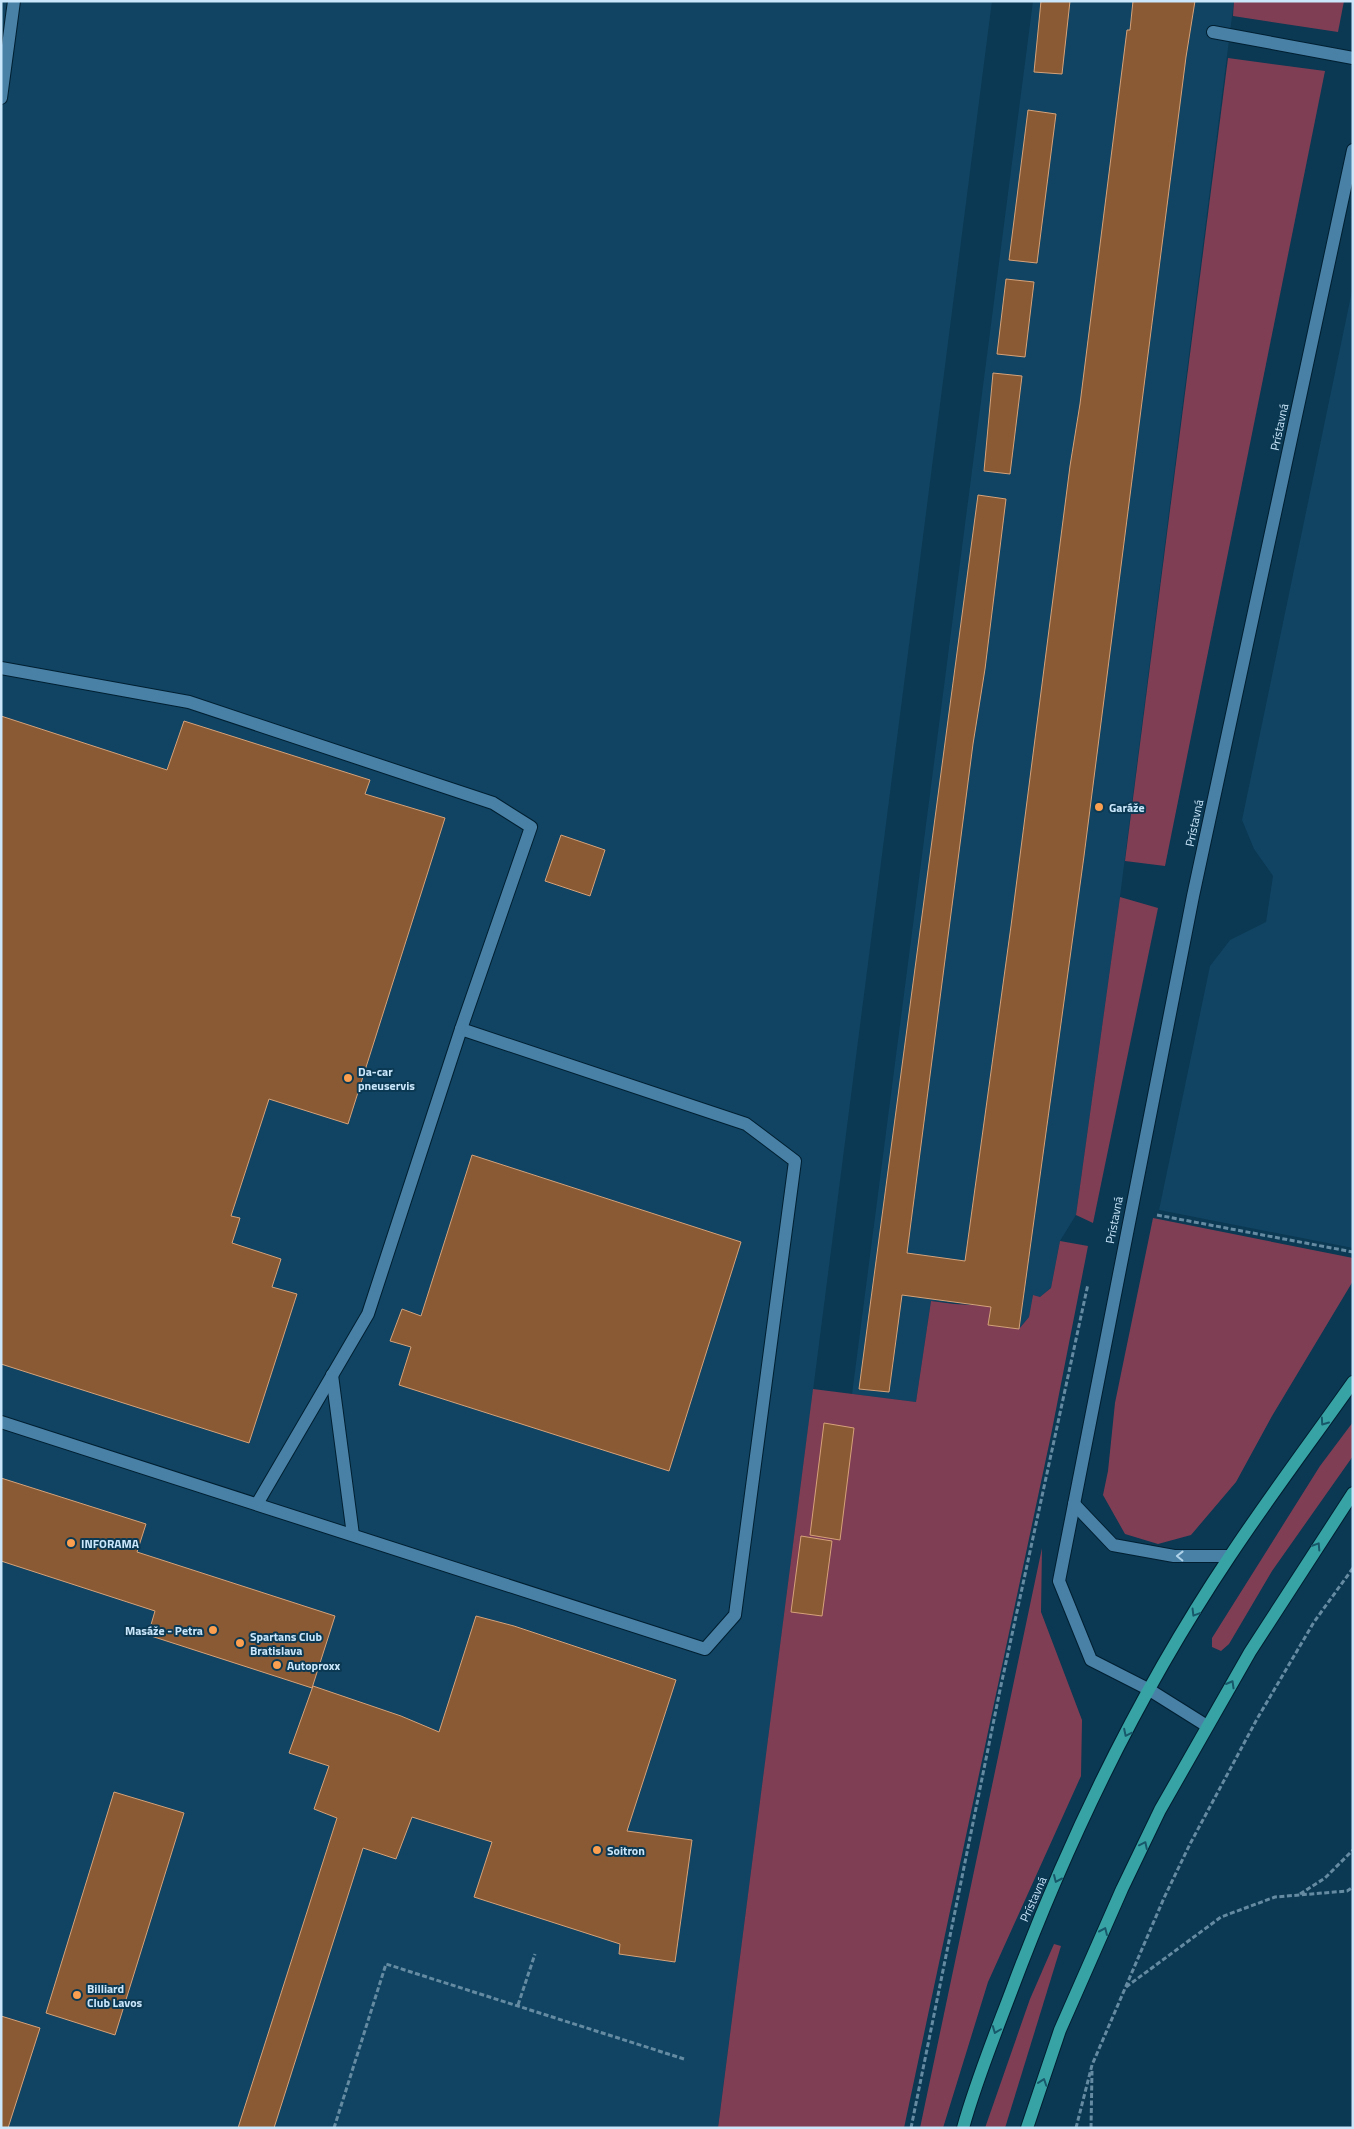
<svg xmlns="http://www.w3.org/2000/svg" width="1354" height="2129" font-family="'Titillium Web',sans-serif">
<rect width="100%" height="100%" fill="#0b3852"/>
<!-- built -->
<g fill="#104462">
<path d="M 1,1 L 992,1 L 718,2128 L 1,2128 Z"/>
<path d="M 1033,1 L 1234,1 L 1120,897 L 1076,1215 L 1060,1241 L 1051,1288 L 1040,1297 L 1033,1295 L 1029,1317 L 1019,1329 L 988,1325 L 991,1306 L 931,1301 L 916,1402 L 852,1394 Z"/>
<path d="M 1353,286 L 1353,1248 L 1159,1210 L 1210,966 L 1230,940 L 1266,922 L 1273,876 L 1254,849 L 1242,820 Z"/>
</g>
<!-- green -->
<g fill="#803e55">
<path d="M 1234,1 L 1344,1 L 1338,32 L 1233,16 Z"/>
<path d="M 1228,58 L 1325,71 L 1165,866 L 1125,861 Z"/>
<path d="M 1120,897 L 1158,908 L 1093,1223 L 1076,1215 Z"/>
<path d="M 1153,1218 L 1353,1258 L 1353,1281 L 1272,1416 L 1236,1482 L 1191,1535 L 1158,1544 L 1125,1534 L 1103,1495 L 1108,1471 L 1115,1403 Z"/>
<path d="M 1060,1241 L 1088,1246 L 1051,1435 L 904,2128 L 718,2128 L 813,1389 L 916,1402 L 931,1301 L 954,1304 L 991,1306 L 988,1325 L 1019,1329 L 1029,1317 L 1033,1295 L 1040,1297 L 1051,1288 Z"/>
<path d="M 1353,1422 L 1353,1456 L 1272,1571 L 1229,1644 L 1221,1651 L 1212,1647 L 1212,1638 L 1320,1466 Z"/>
<path d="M 1042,1548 L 1041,1612 L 1082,1720 L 1081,1776 L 988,1982 L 943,2128 L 920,2128 Z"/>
<path d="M 1054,1944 L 1061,1946 L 1005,2128 L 985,2128 L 1030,1999 Z"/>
</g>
<!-- building -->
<g fill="#895a33" stroke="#d6a27a">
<path d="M 1041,1 L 1070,1 L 1062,74 L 1034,72 Z"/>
<path d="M 1133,1 L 1195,1 L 1186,57 L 1084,856 L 1019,1329 L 988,1325 L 991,1307 L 902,1295 L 889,1392 L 859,1389 L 978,495 L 1006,499 L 985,669 L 973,744 L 907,1253 L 965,1261 L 1011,926 L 1070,466 L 1080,404 L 1127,30 L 1130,30 Z"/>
<path d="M 1028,110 L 1056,114 L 1037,263 L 1009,260 Z"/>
<path d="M 1006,279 L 1034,282 L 1025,357 L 997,354 Z"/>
<path d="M 993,373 L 1022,376 L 1010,474 L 984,471 Z"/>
<path d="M 1,716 L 167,770 L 184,721 L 370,780 L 365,794 L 445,818 L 348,1124 L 269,1099 L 231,1216 L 240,1218 L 232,1243 L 281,1259 L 272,1287 L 297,1294 L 249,1443 L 1,1364 Z"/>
<path d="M 561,835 L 605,850 L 590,896 L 545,881 Z"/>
<path d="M 472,1155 L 741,1242 L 669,1471 L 399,1385 L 411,1347 L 390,1341 L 402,1309 L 421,1316 Z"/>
<path d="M 824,1423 L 854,1428 L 840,1540 L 810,1535 Z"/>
<path d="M 1,1478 L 146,1524 L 137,1552 L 335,1616 L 312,1688 L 148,1635 L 155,1611 L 1,1561 Z"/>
<path d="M 801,1536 L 832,1541 L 822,1616 L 791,1612 Z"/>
<path d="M 476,1616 L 514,1626 L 676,1680 L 627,1831 L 692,1840 L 675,1962 L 619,1954 L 620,1944 L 474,1897 L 492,1842 L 412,1817 L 396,1859 L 363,1848 L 274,2128 L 238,2128 L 337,1818 L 314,1809 L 329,1766 L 289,1753 L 313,1686 L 401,1716 L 439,1732 Z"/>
<path d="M 114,1792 L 184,1813 L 115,2035 L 46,2013 Z"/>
<path d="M 1,2016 L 40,2028 L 8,2128 L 1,2128 Z"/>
</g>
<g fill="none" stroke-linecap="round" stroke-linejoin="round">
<!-- minor casing -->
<g stroke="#011f31" stroke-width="14">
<g id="minor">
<path d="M 1213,32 L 1353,58"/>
<path d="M 1,98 L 14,1"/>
<path d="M 1,668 L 189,702 L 493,803 L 531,827 L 461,1029 L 746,1124 L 795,1161 L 735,1615 L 705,1649 L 1,1422"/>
<path d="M 332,1375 L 353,1535"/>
<path d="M 257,1504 L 368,1314 L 461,1029"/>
<path d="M 1074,1504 L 1113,1545 L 1174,1556 L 1229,1556"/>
<path d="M 1207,1726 L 1148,1689 L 1091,1660 L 1059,1581 L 1193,896 L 1353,150"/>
</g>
</g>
<!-- major casing -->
<g stroke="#011f31" stroke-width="14">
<g id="major">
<path d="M 963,2128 C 976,2081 994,2037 1011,1992 C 1067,1842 1141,1689 1230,1556 C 1269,1497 1312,1440 1353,1382"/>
<path d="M 1027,2128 L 1060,2030 L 1122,1889 L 1160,1810 L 1250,1652 L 1353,1493"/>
</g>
</g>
<!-- path -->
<g stroke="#658ba2" stroke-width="3" stroke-dasharray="5 2.5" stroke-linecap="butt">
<path d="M 1157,1215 L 1353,1252"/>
<path d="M 1300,1894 L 1325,1878 L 1353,1850"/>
<path d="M 1126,1987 L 1221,1917 L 1275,1897 L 1347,1891 L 1353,1887"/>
<path d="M 518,2005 L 535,1954"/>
<path d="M 334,2128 L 386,1964 L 684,2059"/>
<path d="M 911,2128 L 1000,1690 L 1088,1284"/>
<path d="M 1076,2128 L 1092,2065 L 1164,1898 L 1190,1844 L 1257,1719 L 1314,1622 L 1353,1568"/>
<path d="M 1091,2128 L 1092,2071"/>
</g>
<!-- minor -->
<use href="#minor" stroke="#4981a6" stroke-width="12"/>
<!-- major -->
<use href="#major" stroke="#37a3a5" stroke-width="12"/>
</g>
<!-- one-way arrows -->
<defs><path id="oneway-chevron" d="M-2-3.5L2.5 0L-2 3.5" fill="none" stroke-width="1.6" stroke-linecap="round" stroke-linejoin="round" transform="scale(1.25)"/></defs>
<g stroke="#18586b">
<use href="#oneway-chevron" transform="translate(1324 1422) rotate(125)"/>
<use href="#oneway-chevron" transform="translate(1317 1546) rotate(-57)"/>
<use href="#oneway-chevron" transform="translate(1195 1613) rotate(121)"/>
<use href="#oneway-chevron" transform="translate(1231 1684) rotate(-60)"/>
<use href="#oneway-chevron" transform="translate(1127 1733) rotate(116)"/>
<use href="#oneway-chevron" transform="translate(1144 1845) rotate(-64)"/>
<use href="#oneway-chevron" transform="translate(1057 1879) rotate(114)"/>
<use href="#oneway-chevron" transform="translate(1104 1931) rotate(-66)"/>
<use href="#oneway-chevron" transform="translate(996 2030) rotate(111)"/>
<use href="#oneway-chevron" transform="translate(1043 2082) rotate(-71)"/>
</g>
<use stroke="#b0d3ea" href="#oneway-chevron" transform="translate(1180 1556) rotate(-179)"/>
<!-- markers -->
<g fill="#fa9f4f" stroke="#0b3852" stroke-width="2">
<circle cx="1099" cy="807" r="5"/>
<circle cx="348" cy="1078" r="5"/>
<circle cx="71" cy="1543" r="5"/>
<circle cx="213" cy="1630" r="5"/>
<circle cx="240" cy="1643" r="5"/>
<circle cx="277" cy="1665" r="5"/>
<circle cx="597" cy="1850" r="5"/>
<circle cx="77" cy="1995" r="5"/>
</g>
<g text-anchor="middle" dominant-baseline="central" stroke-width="4" stroke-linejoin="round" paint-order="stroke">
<!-- street labels -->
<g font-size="12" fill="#cae7fb" stroke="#0b3852">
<text transform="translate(1279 427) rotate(-78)">Prístavná</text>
<text transform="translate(1194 823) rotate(-78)">Prístavná</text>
<text transform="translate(1114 1220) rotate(-79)">Prístavná</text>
<text transform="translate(1033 1899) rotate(-66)">Prístavná</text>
</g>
<!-- poi labels -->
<g font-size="12" font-weight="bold" fill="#cae7fb" stroke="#0b3852" text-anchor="start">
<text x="1109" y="807">Garáže</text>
<text x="358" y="1071">Da-car<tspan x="358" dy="14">pneuservis</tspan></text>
<text x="81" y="1543">INFORAMA</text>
<text x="203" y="1630" text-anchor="end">Masáže - Petra</text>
<text x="250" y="1636">Spartans Club<tspan x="250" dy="14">Bratislava</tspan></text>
<text x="287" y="1665">Autoproxx</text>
<text x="607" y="1850">Soitron</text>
<text x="87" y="1988">Billiard<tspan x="87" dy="14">Club Lavos</tspan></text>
</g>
</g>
<!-- border -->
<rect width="1354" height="2129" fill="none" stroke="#cae7fb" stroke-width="5"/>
</svg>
